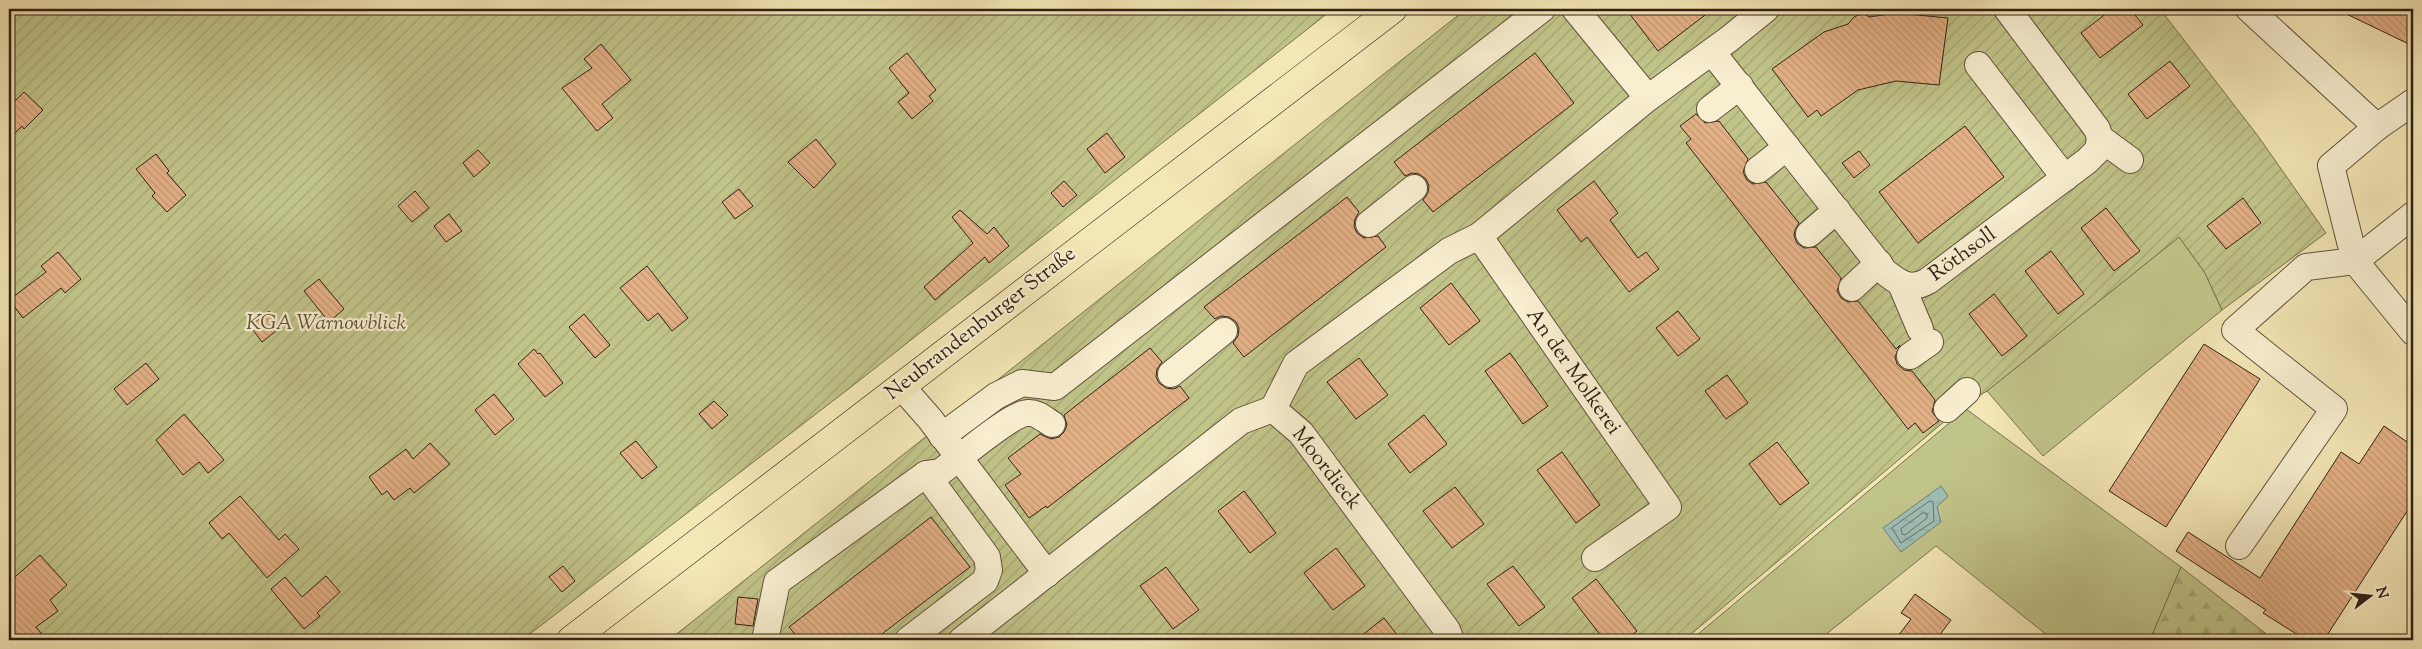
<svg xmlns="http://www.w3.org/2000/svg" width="2422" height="649" font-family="'Sorts Mill Goudy',serif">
<defs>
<pattern id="forest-firs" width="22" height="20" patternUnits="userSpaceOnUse" patternTransform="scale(1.25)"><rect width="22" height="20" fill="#c1c489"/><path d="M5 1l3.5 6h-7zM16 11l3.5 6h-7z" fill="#a6a876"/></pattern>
<pattern id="garden-furrows" width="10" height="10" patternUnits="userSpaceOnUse" patternTransform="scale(1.25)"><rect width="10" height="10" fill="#c1c489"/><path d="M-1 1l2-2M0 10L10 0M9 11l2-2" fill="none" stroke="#a6a876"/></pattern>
<pattern id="water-ripples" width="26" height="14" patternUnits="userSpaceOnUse" patternTransform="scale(1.25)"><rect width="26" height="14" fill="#9ebeb6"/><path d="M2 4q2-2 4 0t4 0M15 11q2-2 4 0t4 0" fill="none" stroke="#88a39c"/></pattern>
<pattern id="building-back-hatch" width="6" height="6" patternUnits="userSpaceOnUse" patternTransform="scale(1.25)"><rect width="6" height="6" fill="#e4b186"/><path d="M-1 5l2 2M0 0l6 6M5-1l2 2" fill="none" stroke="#c49873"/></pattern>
</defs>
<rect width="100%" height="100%" fill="#f4e7b6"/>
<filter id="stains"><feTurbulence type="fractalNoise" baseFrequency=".004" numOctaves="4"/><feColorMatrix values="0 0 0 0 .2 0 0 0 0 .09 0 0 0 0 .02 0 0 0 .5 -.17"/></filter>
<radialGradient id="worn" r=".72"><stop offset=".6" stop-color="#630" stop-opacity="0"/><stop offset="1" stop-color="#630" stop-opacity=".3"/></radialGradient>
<!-- green -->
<g fill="#c1c489" stroke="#787250">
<path d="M 2179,237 L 2205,273 L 2222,310 L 2043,456 L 1987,391 Z"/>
<path d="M 1966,409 L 2181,567 L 2150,640 L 2053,640 L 1936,546 L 1819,640 L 1691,640 Z"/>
</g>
<!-- forest -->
<path fill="url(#forest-firs)" stroke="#787250" d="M 2181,567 L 2274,640 L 2150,640 Z"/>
<!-- garden -->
<g fill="url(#garden-furrows)" stroke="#787250">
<path d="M 9,9 L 1333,9 L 851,387 L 522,640 L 9,640 Z"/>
<path d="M 1466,9 L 2160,9 L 2258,136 L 2326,233 L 2222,310 L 2205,273 L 2179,237 L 1987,391 L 1964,405 L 1684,640 L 669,640 Z"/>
</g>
<!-- water -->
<path fill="url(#water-ripples)" stroke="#727f76" d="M 1941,486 L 1948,496 L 1937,507 L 1941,522 L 1901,552 L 1883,528 Z"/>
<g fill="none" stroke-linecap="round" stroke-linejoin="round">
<!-- shore -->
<g stroke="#676f66" stroke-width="1">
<path d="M 1930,501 L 1933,502 L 1934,521 L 1901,543 L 1892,528 Z"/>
<path d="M 1923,513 L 1927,514 L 1927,518 L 1905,535 L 1902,534 L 1901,529 Z"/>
</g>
</g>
<!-- building -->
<g fill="url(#building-back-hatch)" stroke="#302016">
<path d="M 1626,9 L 1713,9 L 1658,51 Z"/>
<path d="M 2112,9 L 2130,9 L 2143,25 L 2100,58 L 2081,33 Z"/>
<path d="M 2336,9 L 2413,9 L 2413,46 Z"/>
<path d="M 1863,13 L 1869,17 L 1897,13 L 1948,18 L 1939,85 L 1896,81 L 1858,90 L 1821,116 L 1817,110 L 1808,117 L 1772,69 L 1824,32 L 1848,24 L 1854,17 Z"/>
<path d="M 601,44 L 631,80 L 602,104 L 613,118 L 597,131 L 562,88 L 592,68 L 584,59 Z"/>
<path d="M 907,53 L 936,90 L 929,96 L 933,101 L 912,119 L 898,102 L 909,93 L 889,68 Z"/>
<path d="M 1535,53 L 1574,103 L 1433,212 L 1423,200 L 1428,193 L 1429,186 L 1426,179 L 1419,174 L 1412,173 L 1405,176 L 1394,162 Z"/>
<path d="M 2170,61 L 2190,86 L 2147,119 L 2128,94 Z"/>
<path d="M 24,92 L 43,110 L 24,129 L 22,126 L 9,139 L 9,107 Z"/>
<path d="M 1696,114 L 1705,123 L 1719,121 L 1748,159 L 1743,172 L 1747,180 L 1753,184 L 1766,182 L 1799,223 L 1795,230 L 1794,236 L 1797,243 L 1804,248 L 1816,247 L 1841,278 L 1837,291 L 1841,298 L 1848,302 L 1858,301 L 1896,349 L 1900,345 L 1895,357 L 1897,364 L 1904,370 L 1912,371 L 1935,400 L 1932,412 L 1939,421 L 1923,433 L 1915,423 L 1908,429 L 1686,143 L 1691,139 L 1680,126 Z"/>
<path d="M 1965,126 L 2004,177 L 1918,243 L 1879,192 Z"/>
<path d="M 1107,133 L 1125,157 L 1105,173 L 1087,149 Z"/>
<path d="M 816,139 L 836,164 L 814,188 L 788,162 Z"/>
<path d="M 478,150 L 490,163 L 474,177 L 463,163 Z"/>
<path d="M 1859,151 L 1870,165 L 1854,178 L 1842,163 Z"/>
<path d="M 156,154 L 169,171 L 167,173 L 186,195 L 167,212 L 152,196 L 155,193 L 136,169 Z"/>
<path d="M 1064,181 L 1077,195 L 1063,207 L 1051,193 Z"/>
<path d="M 1594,181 L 1618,213 L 1610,220 L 1638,258 L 1646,252 L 1659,269 L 1629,292 L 1587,237 L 1581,242 L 1557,210 Z"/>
<path d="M 739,189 L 753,206 L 735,219 L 722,202 Z"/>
<path d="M 415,191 L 429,208 L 412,222 L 398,206 Z"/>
<path d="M 1347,197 L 1359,212 L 1355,219 L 1354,226 L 1357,233 L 1364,238 L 1378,236 L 1386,247 L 1244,357 L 1233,343 L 1238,336 L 1239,328 L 1236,322 L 1229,317 L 1221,316 L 1215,319 L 1204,307 Z"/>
<path d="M 2243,198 L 2261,223 L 2226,249 L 2207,226 Z"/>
<path d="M 2106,208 L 2140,251 L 2114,271 L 2081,228 Z"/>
<path d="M 960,210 L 987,234 L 994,227 L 1009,246 L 989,263 L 985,257 L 935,300 L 924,287 L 973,243 L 952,217 Z"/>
<path d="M 449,214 L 462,231 L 446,242 L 434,226 Z"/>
<path d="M 2051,251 L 2084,294 L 2058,314 L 2025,271 Z"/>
<path d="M 58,252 L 81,279 L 65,293 L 61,288 L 23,318 L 9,300 L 46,272 L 41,266 Z"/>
<path d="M 647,266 L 688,318 L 672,331 L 658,313 L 648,321 L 620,288 Z"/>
<path d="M 319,279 L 344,309 L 329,322 L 304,291 Z"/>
<path d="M 1451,283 L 1480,321 L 1449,345 L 1420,308 Z"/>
<path d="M 1994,294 L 2027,336 L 2002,356 L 1969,314 Z"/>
<path d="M 269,311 L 281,327 L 262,342 L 250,326 Z"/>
<path d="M 1678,311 L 1700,339 L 1678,356 L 1656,328 Z"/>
<path d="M 584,314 L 610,345 L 595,358 L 569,327 Z"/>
<path d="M 2204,344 L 2260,379 L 2166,527 L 2109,491 Z"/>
<path d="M 1150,348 L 1162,362 L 1157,369 L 1156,377 L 1159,383 L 1166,388 L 1174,389 L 1180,386 L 1189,398 L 1047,508 L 1046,506 L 1029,518 L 1005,485 L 1021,474 L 1008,458 L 1040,434 L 1051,439 L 1059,437 L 1064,432 L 1067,425 L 1064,415 Z"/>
<path d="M 534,349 L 538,354 L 540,353 L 563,383 L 545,397 L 518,364 Z"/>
<path d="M 1510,353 L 1548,406 L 1523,424 L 1485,371 Z"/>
<path d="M 1359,358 L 1388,395 L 1356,419 L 1327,382 Z"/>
<path d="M 146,363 L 159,379 L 127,405 L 114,389 Z"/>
<path d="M 1727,375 L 1748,403 L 1726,419 L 1705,391 Z"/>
<path d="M 494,394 L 514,419 L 495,435 L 475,410 Z"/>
<path d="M 714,401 L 728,415 L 712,429 L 699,414 Z"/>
<path d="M 184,414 L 224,460 L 208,473 L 199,462 L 183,475 L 156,440 Z"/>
<path d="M 1424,415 L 1447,444 L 1410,473 L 1388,444 Z"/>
<path d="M 2384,426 L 2413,446 L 2413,502 L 2324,640 L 2306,640 L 2263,613 L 2266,610 L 2176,551 L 2188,532 L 2260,578 L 2341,452 L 2359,464 Z"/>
<path d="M 636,441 L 657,467 L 642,479 L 620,453 Z"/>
<path d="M 1777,442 L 1809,483 L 1780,505 L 1749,464 Z"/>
<path d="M 430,443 L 450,464 L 414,493 L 410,488 L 394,500 L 387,491 L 382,495 L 369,477 L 406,449 L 413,459 Z"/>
<path d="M 1562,452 L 1600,505 L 1576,523 L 1537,470 Z"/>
<path d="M 1455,487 L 1484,524 L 1452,548 L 1423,511 Z"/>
<path d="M 1244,491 L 1276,533 L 1250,553 L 1218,511 Z"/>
<path d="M 240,496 L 279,540 L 285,534 L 299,549 L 267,578 L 229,533 L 222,539 L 209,523 Z"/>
<path d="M 931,517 L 970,567 L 874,640 L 800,640 L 789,627 Z"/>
<path d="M 1336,548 L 1365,586 L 1333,610 L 1304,573 Z"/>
<path d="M 40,555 L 67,585 L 50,600 L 58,611 L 36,627 L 47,640 L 9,640 L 9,582 Z"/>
<path d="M 563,566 L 575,581 L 562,592 L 549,577 Z"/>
<path d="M 1513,566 L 1545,607 L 1519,626 L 1487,584 Z"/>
<path d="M 1166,567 L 1199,610 L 1173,629 L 1140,586 Z"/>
<path d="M 326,576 L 340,592 L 317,613 L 320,616 L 304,629 L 271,589 L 285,577 L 302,597 Z"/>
<path d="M 1596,579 L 1637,631 L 1625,640 L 1604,640 L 1572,598 Z"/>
<path d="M 1915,594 L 1951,620 L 1936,640 L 1895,640 L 1911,619 L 1901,613 Z"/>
<path d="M 738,597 L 758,599 L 753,626 L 735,624 Z"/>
<path d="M 1384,618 L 1401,640 L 1356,640 Z"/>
</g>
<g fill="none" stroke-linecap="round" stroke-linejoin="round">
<!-- minor casing -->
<g stroke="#61523e" stroke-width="28">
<g id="minor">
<path d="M 1575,9 L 1648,98"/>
<path d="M 2249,9 L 2377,127"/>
<path d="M 1712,52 L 1885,272 C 1900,284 1910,291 1928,281 L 2087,161 L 2098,150 L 2100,138 L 2097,129 L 2007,9"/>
<path d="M 1978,65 L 2065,178"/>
<path d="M 2413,102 L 2377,127 L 2331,166 L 2355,261 L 2413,332"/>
<path d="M 1710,109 L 1740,86"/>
<path d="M 2100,138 L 2130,160"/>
<path d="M 1758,170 L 1787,147"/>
<path d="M 1369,224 L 1414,188"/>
<path d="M 1809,234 L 1837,210"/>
<path d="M 1479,236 L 1668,507 L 1595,558"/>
<path d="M 1901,284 L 1920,329"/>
<path d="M 1852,288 L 1879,263"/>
<path d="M 1910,356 L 1930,342"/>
<path d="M 1171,374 L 1224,331"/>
<path d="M 901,386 L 930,419 L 1047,574"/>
<path d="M 1273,409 L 1296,364 L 1449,251 L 1479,236 L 1648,98 L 1729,39 L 1766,9"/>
<path d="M 1273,409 L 1301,433 L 1447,630 L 1451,640"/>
<path d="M 1947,409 L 1967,391"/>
<path d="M 942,436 L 996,396 L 1022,383 L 1055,387 L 1542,9"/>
<path d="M 2239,546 L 2334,409 L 2235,330 L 2306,267 L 2355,261 L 2413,215"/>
<path d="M 765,640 L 777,582 L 926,474 L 940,472 C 957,461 1011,413 1028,413 C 1037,412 1045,420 1052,424"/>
<path d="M 908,640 L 985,581 L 989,570 L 987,557 L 926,474"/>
<path d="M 962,640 L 1241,421 L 1273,409"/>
</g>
</g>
<!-- major casing -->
<g stroke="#302016" stroke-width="29">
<path id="major" d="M 571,640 L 1393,9"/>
</g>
<!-- minor -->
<use href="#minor" stroke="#f8efd0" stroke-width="26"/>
<!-- major -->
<use href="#major" stroke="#f4e7b6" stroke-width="28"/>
</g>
<g text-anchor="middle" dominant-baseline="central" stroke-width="4.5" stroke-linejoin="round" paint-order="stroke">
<!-- street labels -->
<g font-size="21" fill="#302016" stroke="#f8efd0">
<text transform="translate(1963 255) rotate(-36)">Röthsoll</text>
<text transform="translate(981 324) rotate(-38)">Neubrandenburger Straße</text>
<text transform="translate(1573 372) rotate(55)">An der Molkerei</text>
<text transform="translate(1326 469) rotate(52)">Moordieck</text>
</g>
<!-- park labels -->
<g font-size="21" font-style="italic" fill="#5c5138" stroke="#f8efd0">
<text x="326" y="324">KGA Warnowblick</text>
</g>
</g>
<!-- margin -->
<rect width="2422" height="649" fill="none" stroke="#f4e7b6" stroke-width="30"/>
<rect x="10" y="10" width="2402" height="629" fill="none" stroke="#302016" stroke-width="2.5"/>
<rect x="15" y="15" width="2392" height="619" fill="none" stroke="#302016"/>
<!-- north arrow -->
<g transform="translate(2370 596) rotate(74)" stroke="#f8efd0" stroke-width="4" paint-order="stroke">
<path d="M0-4L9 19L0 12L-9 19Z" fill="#302016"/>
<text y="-8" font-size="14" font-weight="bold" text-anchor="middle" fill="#302016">N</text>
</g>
<rect width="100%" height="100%" filter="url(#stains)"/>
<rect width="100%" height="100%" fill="url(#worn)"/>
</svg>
